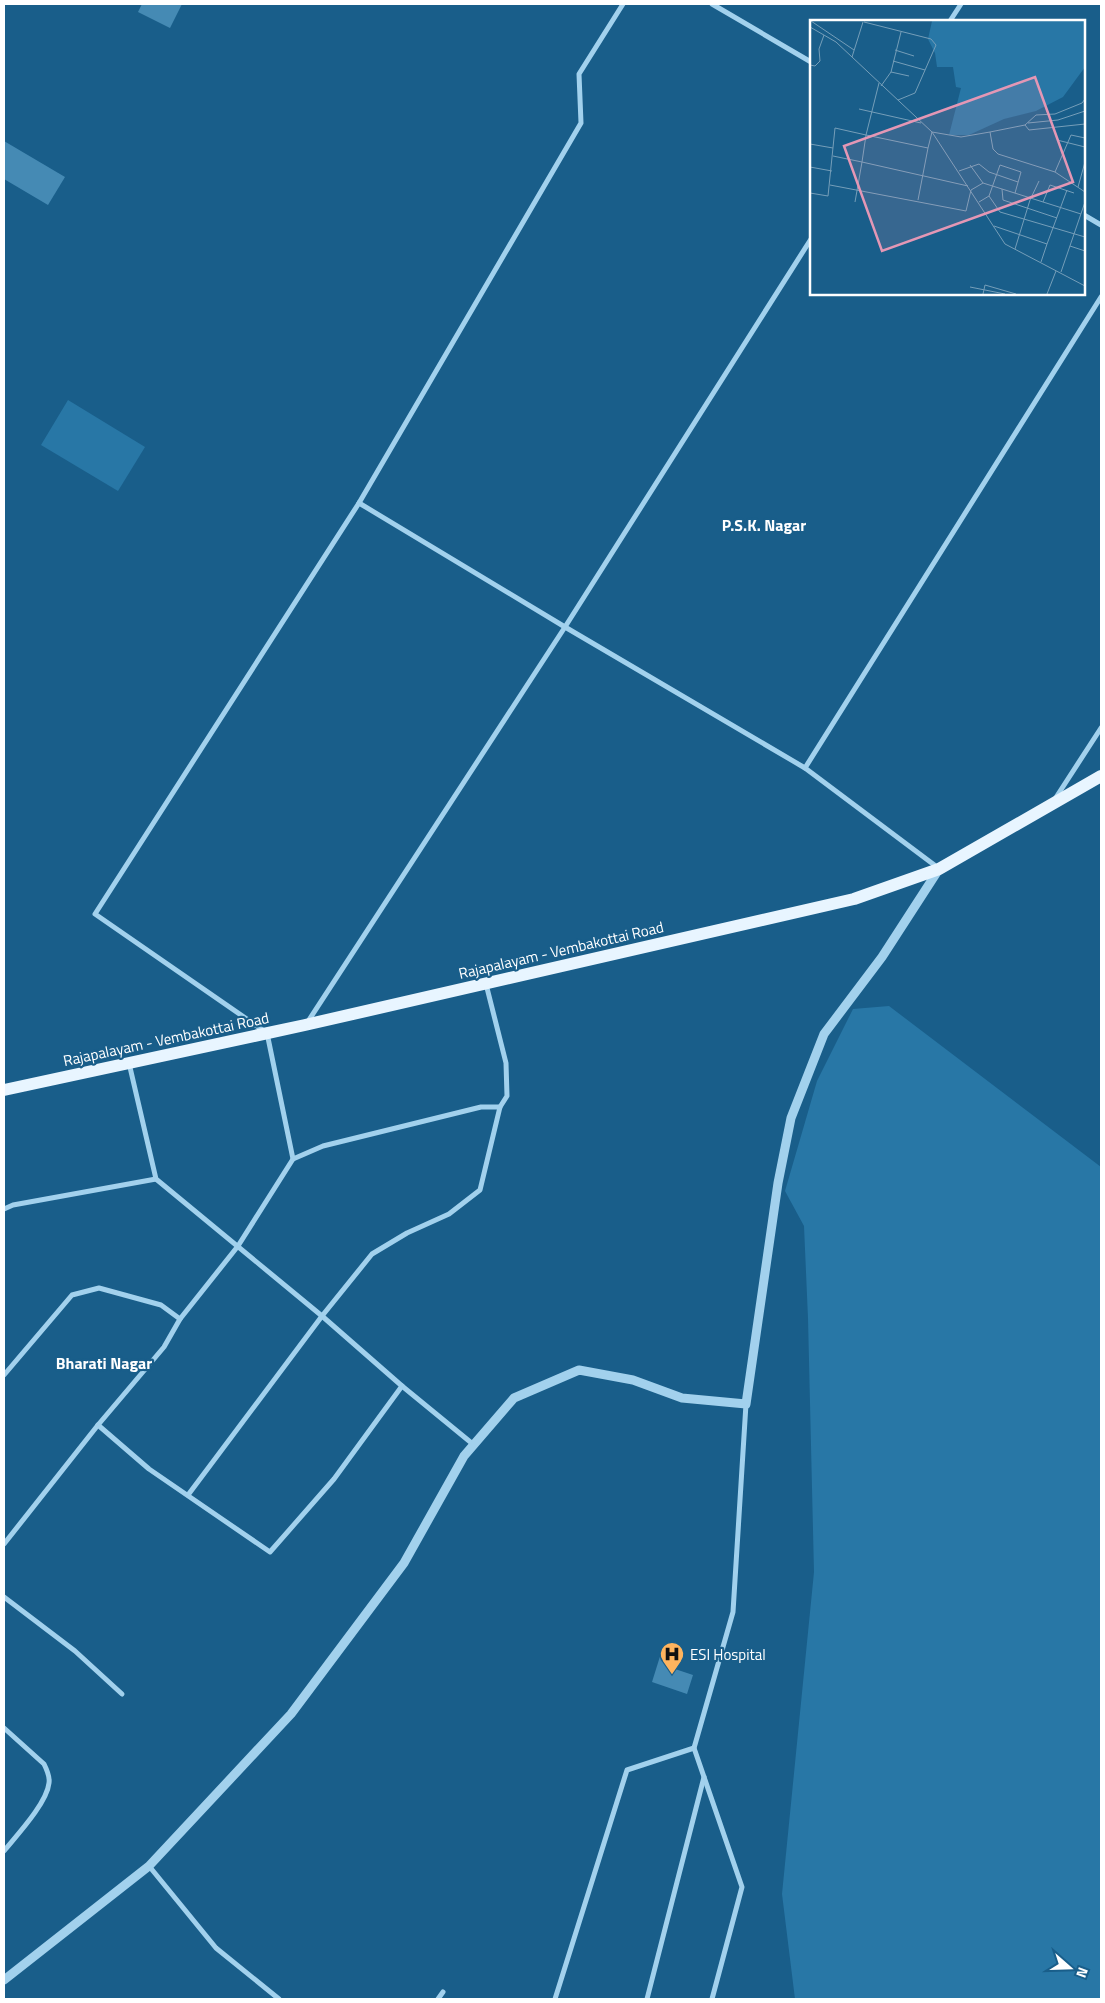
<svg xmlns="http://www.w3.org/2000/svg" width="1105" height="2003" font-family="'Titillium Web',sans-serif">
<rect width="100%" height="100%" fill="#195e8a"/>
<!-- green -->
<g fill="#2877a6">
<path d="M 68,400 L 145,447 L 118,491 L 41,445 Z"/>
<path d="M 889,1006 L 1101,1167 L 1101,1999 L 795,1999 L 782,1894 L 814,1572 L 808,1318 L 804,1226 L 785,1191 L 817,1081 L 853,1009 Z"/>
</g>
<!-- building -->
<g fill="#458ab4">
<path d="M 142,4 L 182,4 L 170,28 L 138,12 Z"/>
<path d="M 4,141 L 65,177 L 48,205 L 4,179 Z"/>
<path d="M 662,1650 L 679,1655 L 675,1669 L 693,1675 L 687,1694 L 652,1682 Z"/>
</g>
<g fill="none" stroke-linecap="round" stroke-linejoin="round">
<!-- minor -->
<g stroke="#a2d1ed" stroke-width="5">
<path d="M 712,4 L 811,62"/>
<path d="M 950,21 L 961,4"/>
<path d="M 1084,215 L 1101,225"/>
<path d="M 359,503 L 565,627 L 805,768 L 1101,297"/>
<path d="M 805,768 L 937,867"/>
<path d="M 1055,799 L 1101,728"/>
<path d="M 307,1023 L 565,627 L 811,239"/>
<path d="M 293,1159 L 267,1033 L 95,914 L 359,503 L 581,123 L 579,74 L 623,4"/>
<path d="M 4,1209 L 13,1205 L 156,1179"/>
<path d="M 4,1375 L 72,1295 L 99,1288 L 161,1305 L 180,1319"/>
<path d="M 402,1386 L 474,1445"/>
<path d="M 98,1425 L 149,1469 L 270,1552 L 334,1479 L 402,1386 L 322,1316 L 156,1179 L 129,1063"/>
<path d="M 188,1495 L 322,1316 L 372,1254 L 407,1233 L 449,1214 L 480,1190 L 500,1107 L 507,1096 L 506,1063 L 486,984"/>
<path d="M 4,1544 L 98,1425 L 164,1347 L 180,1319 L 238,1246 L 293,1159 L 323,1146 L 481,1107 L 500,1107"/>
<path d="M 4,1597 L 75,1651 L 122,1694"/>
<path d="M 4,1728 L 44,1764 C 47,1770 50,1777 49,1783 C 47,1803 17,1835 4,1851"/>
<path d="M 149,1866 L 216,1948 L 279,1999"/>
<path d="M 438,1999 L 443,1992"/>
<path d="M 555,1999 L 627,1770 L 694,1748"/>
<path d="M 647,1999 L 704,1777"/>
<path d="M 712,1999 L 742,1887 L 694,1748 L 733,1612 L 746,1404"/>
</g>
<!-- tertiary -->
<path stroke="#a2d1ed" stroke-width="9" d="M 4,1980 L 149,1866 L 291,1714 L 404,1563 L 464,1456 L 514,1398 L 579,1370 L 633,1380 L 682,1398 L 746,1404 L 778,1183 L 791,1118 L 824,1034 L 882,957 L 939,869"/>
<!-- primary -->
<path stroke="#e8f5ff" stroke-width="12" d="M 4,1090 L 305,1025 L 854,899 L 939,869 L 1101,776"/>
</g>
<!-- icons -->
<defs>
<g id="hospital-pin" transform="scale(1.25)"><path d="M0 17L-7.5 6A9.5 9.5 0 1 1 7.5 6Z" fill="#ffb45e" stroke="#195e8a"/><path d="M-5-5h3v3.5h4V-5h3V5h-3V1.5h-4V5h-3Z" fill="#111"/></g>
</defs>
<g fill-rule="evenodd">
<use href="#hospital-pin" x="672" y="1654"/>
</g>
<g text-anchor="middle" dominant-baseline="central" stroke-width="4.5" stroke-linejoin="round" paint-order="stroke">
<!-- street labels -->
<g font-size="15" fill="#fff" stroke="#195e8a">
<text transform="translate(561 950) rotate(-13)">Rajapalayam - Vembakottai Road</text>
<text transform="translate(166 1039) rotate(-12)">Rajapalayam - Vembakottai Road</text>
</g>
<!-- poi labels -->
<g font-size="15" fill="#fff" stroke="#195e8a" text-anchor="start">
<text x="690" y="1654">ESI Hospital</text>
</g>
<!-- neighbourhood labels -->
<g font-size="16" font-weight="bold" fill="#fff" stroke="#195e8a">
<text x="764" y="525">P.S.K. Nagar</text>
<text x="104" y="1363">Bharati Nagar</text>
</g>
</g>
<!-- overview -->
<g transform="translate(810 20)">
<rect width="275" height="275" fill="#195e8a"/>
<path d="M 122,1 L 275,1 L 275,47 L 253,77 L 226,91 L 194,99 L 159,115 L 139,115 L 151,68 L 146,67 L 143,47 L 127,47 L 125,33 L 118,19 Z" fill="#2877a6"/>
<path fill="none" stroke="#759eb9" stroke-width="1" d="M 1,1 L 44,30M 54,2 L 121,19 L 126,25 L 105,73 L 88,80M 0,7 L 26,22 L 122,112 L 195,224 L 275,266M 85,30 L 104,36M 42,37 L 53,2M 83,41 L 115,50M 0,45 L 5,46 L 10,41 L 9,29 L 14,15M 81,52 L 99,56M 69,63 L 56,115 L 118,128 L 108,180M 71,66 L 81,52 L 91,12M 49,89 L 111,103M 218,103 L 248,100 L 275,91M 215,105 L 219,110 L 275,104M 180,112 L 215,105 L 226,95 L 245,94 L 272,83 L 275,79M 247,120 L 275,127M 0,124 L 23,128M 118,128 L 122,112 L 151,117 L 180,112 L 183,129 L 188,134 L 245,152 L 275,172M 23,136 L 52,142 L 45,182M 160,145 L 173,163 L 271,194M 0,147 L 22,151M 149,151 L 169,144 L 179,152 L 208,162M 245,152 L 261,115 L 275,118M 20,165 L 156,191 L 161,170 L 173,163M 268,167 L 275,142M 192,169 L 193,180 L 247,198M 0,173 L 18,176 L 25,108 L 56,115 L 52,142 L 158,166M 179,176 L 190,192 L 275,217M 169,182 L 179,176 L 190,145 L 211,152 L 205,173M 233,182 L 240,165 L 264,173M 184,206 L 237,224 L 231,242M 237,224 L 257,170M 260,226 L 275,231M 205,229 L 220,180 L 229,161M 251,252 L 275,182M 160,267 L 195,274M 173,274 L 175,265 L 206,274M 237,274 L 246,251"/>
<path fill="#e497b5" fill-opacity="0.15" stroke="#e497b5" stroke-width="2.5" d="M 225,57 L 263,162 L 72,231 L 34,126 Z"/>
<rect width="275" height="275" fill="none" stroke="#fff" stroke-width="2.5"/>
</g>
<!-- border -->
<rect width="1105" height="2003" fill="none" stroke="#ffffff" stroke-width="10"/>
<!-- north arrow -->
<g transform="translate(1070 1968) rotate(110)" stroke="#195e8a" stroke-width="4" paint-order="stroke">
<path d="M0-4L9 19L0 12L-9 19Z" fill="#ffffff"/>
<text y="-8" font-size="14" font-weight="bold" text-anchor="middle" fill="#ffffff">N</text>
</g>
</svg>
